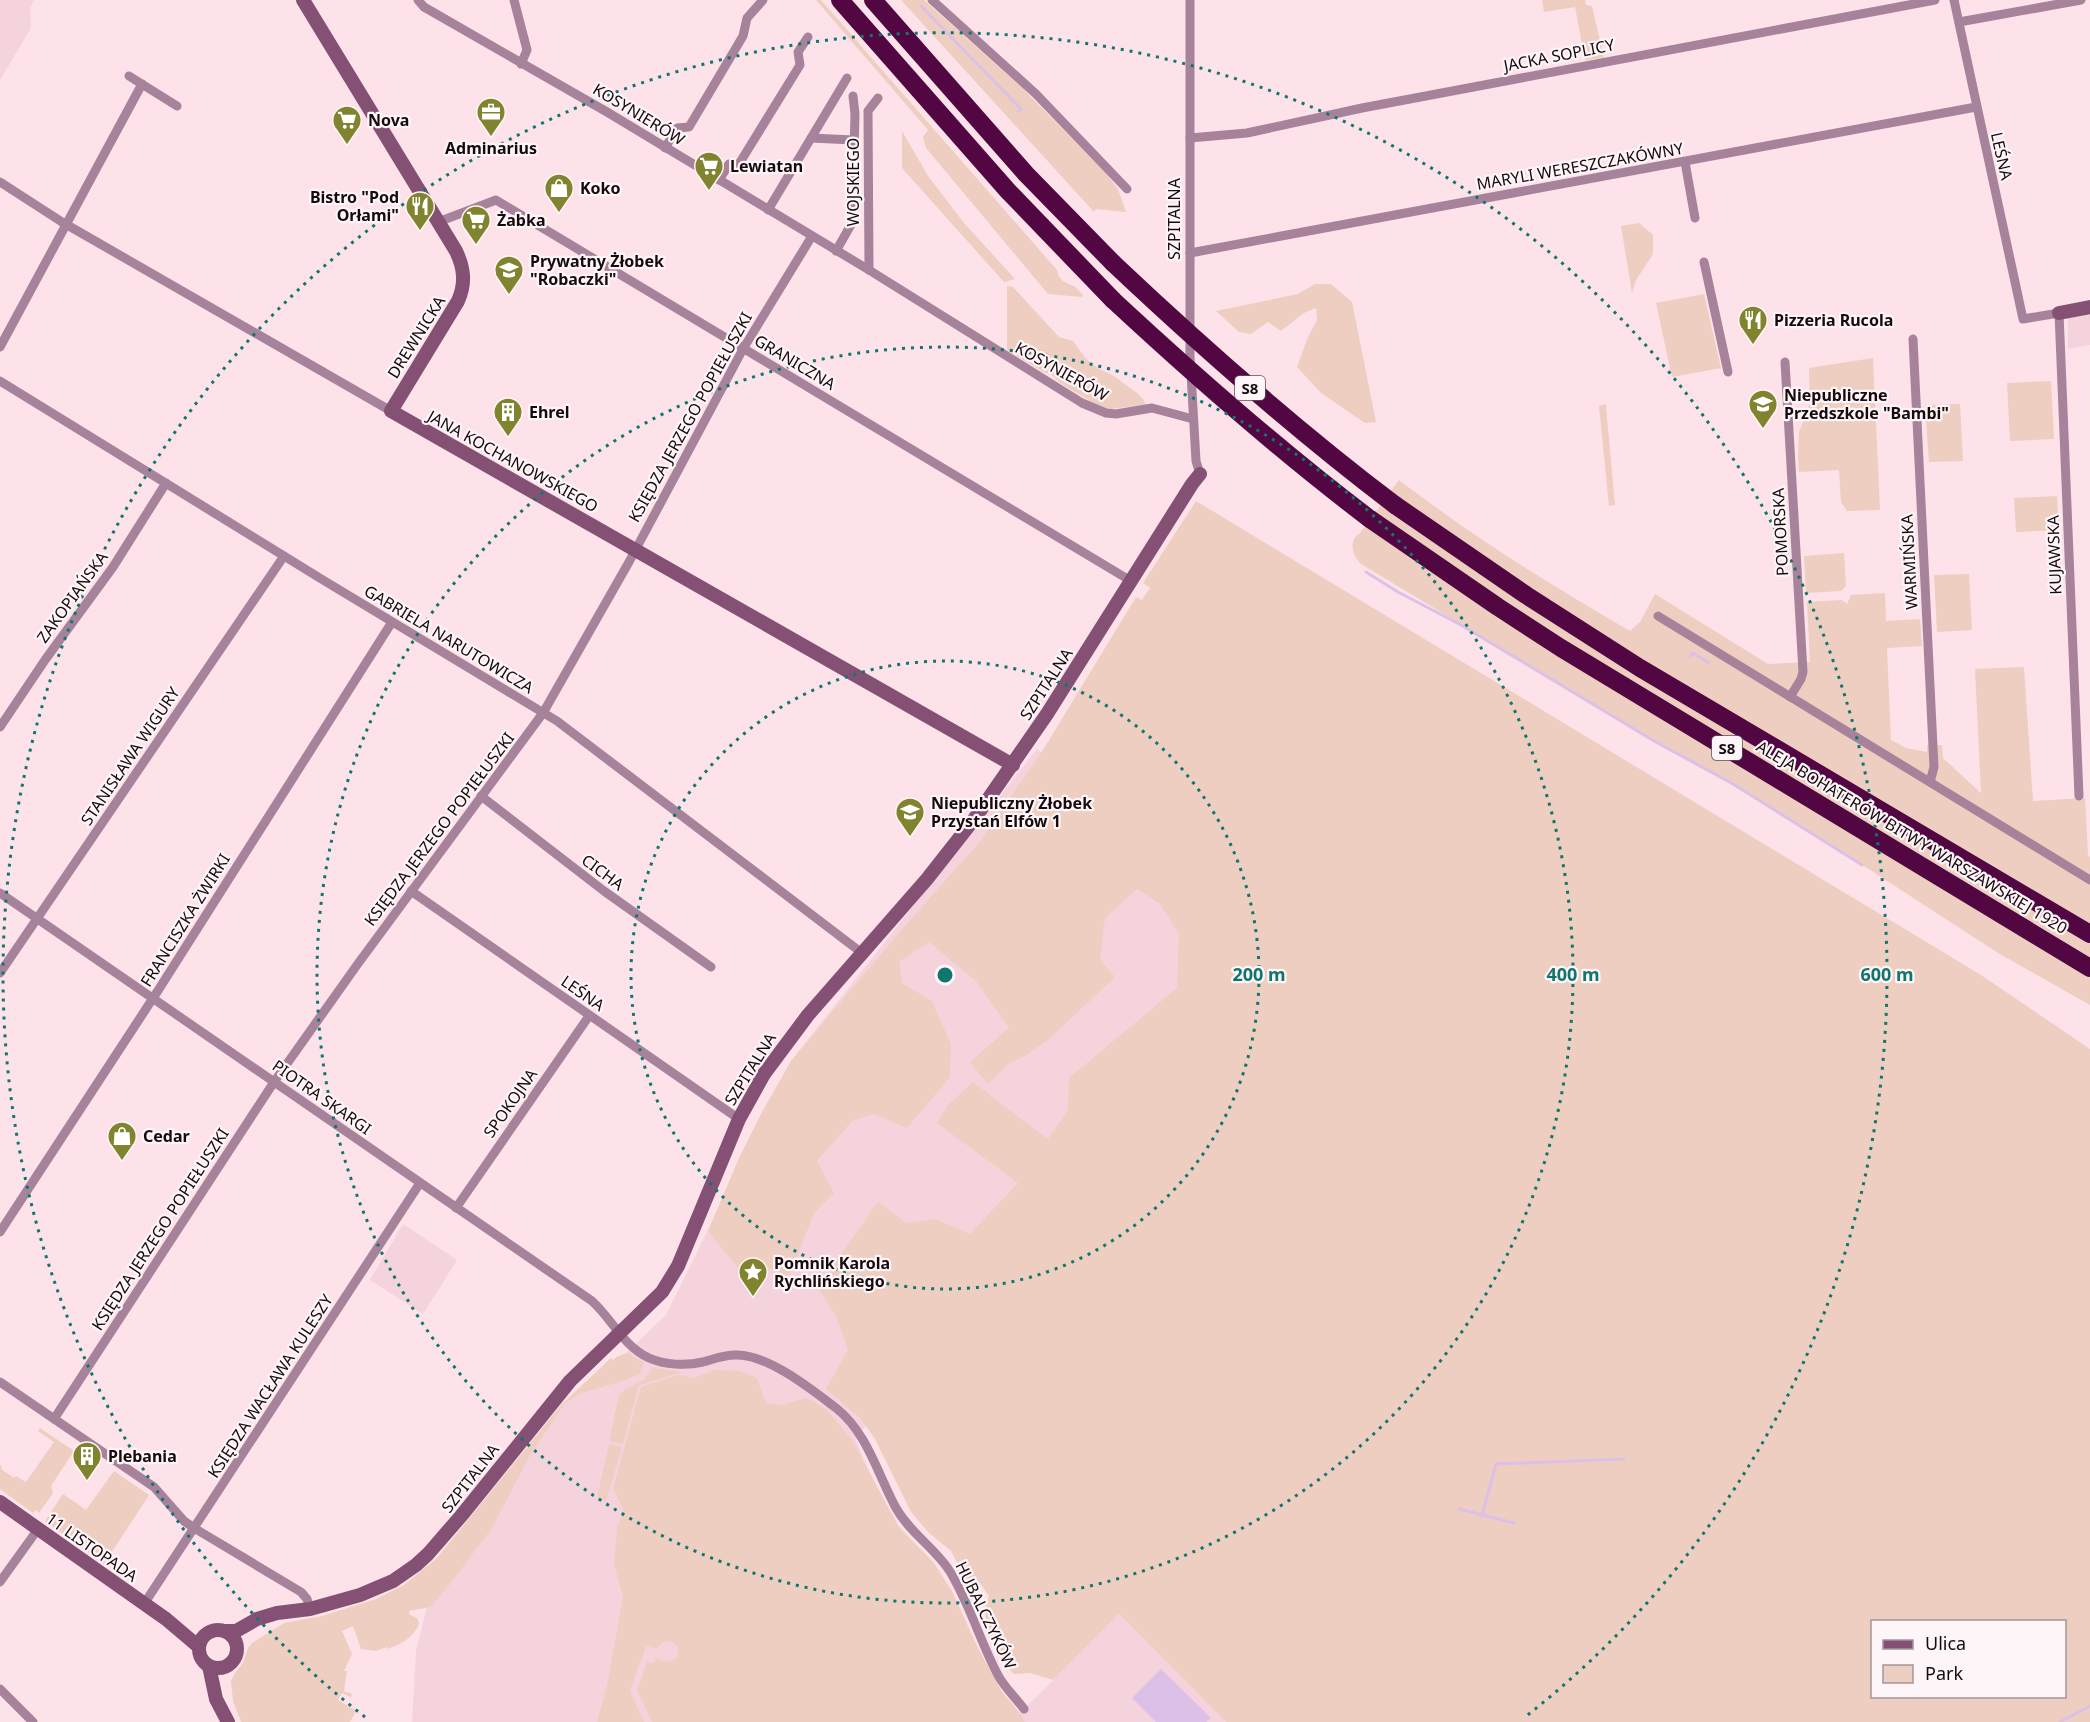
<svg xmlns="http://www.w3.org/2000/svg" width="2090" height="1722" font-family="'Noto Sans',sans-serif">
<rect width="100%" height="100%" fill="#fee2e9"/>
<!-- built -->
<g fill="#f5d3dc">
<path d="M 0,0 L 34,0 L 30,8 L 31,28 L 0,80 Z"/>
<path d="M 2090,314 L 2090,345 L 2068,349 L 2068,318 Z"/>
<path d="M 1037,749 L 1297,943 L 855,1438 L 894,1531 L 1004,1722 L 412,1722 L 416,1650 L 439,1561 L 562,1404 L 625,1354 L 666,1315 L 791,1061 Z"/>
<path d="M 403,1224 L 457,1260 L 423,1314 L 370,1280 Z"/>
<path d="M 1119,1614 L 1226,1722 L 1025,1722 L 1020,1713 Z"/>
</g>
<!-- green -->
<g fill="#edcec0" fill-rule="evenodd">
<path d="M 816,0 L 821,0 L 1057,270 C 1059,280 1063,281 1071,285 C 1075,286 1080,292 1083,295 L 1082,297 L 1048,294 L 926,148 L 923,137 L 928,130 Z"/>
<path d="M 901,0 L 924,0 L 1020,86 L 1105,172 L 1118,189 L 1126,212 L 1096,209 L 1094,212 Z"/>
<path d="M 1542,0 L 1585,0 L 1586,5 L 1592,6 L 1604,58 L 1585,60 L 1575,7 L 1544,12 Z"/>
<path d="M 902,131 L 928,176 L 964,223 L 1015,279 L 1004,282 L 902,168 Z"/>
<path d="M 1639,223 L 1653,235 L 1653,254 L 1636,280 L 1632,293 L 1621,226 Z"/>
<path d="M 1315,284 L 1331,284 L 1352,302 L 1376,422 L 1365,423 L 1321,393 L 1297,367 L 1308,337 L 1317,320 L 1316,308 L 1304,313 L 1281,331 L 1268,322 L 1251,334 L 1239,332 L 1216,311 L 1298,294 Z"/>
<path d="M 1007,286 L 1013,287 L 1059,337 L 1073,341 L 1086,359 L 1099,369 L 1114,376 L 1137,393 L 1143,399 L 1146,405 L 1110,409 L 1095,404 L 1060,383 L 1050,373 L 1045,373 L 1007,350 Z"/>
<path d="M 1704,294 L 1721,368 L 1672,377 L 1656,303 Z"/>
<path d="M 1873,358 L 1880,510 L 1847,511 L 1841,502 L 1839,470 L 1799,472 L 1798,456 L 1799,432 L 1810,403 L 1809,368 Z"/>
<path d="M 2051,381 L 2054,439 L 2010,441 L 2007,383 Z"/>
<path d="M 1606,404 L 1606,407 L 1615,505 L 1609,506 L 1599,406 Z"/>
<path d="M 1960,404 L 1963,461 L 1929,462 L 1925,405 Z"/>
<path d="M 1399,480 C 1473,537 1549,584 1630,631 L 1640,622 L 1655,594 L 1768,664 L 1810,662 L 1807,602 L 1842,600 L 1847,604 L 1851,595 L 1885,593 L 1886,621 L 1920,619 L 1922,646 L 1887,648 L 1891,740 L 1906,748 L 1927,752 L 1927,745 L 1942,745 L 1943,758 L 1981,793 L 1975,669 L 2024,667 L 2033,801 L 2085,798 L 2088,855 L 2090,857 L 2090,1005 L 1998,953 L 1804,827 L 1733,784 L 1643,734 L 1361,564 C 1352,555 1348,541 1360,533 Z"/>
<path d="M 2057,496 L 2059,530 L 2016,532 L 2014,498 Z"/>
<path d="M 1196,501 L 1981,975 L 2090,1049 L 2090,1722 L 1226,1722 L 1119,1614 L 1053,1680 L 1030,1673 L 1014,1674 L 1002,1662 L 986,1622 L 985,1609 L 989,1596 L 980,1583 L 965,1578 L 951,1551 L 929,1533 L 911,1512 L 875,1439 L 861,1419 L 826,1389 L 848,1350 L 836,1316 L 820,1291 L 823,1280 L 878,1202 L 906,1223 L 935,1219 L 970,1234 L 1018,1183 L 937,1123 L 948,1105 L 973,1082 L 1048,1139 L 1068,1110 L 1069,1078 L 1177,988 L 1179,934 L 1160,904 L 1137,889 L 1105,918 L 1100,960 L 1115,977 L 1048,1040 L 1026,1055 L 1007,1065 L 988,1084 L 970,1062 L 1009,1028 L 976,981 L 929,942 L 899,962 L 902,983 L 932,1001 L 951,1044 L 950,1077 L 907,1128 L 874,1114 L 853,1120 L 817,1161 L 834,1193 L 814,1213 L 789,1277 L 756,1264 L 738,1268 L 708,1231 L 739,1158 L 762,1112 L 791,1061 L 910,920 L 978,844 L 1043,750 L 1136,597 L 1142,600 L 1150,588 L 1143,583 ZM 1872,1622 L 2064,1622 L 2064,1696 L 1872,1696 Z"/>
<path d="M 1844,553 L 1846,586 L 1841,591 L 1806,593 L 1804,556 Z"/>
<path d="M 1969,574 L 1972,630 L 1937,632 L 1934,575 Z"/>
<path d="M 627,1353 L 644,1363 L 640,1373 L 623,1381 L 581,1393 L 565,1403 L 529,1457 L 492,1528 L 447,1588 L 430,1607 L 409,1611 L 410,1615 L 417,1618 L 419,1624 C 413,1638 401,1644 388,1649 L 387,1647 L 376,1651 L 361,1649 L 353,1626 L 342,1631 L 352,1654 L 344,1671 L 347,1671 L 344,1691 L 352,1694 L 351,1697 L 342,1693 L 338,1700 L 366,1717 L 356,1711 L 350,1722 L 241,1722 L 233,1701 L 231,1681 L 235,1673 L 243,1663 L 248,1648 L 252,1643 L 284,1623 L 322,1616 L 376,1599 L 404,1585 L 437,1558 L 562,1404 L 611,1358 L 613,1360 L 618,1356 Z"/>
<path d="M 652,1368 L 682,1372 L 639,1385 L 623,1444 L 609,1441 L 619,1395 L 624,1390 L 644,1380 Z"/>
<path d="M 715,1370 L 740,1371 L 757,1378 L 766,1403 L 781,1405 L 807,1398 L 827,1410 L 852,1440 L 899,1527 L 934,1563 L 952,1591 L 977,1646 L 1002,1692 L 1020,1713 L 1025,1722 L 652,1722 L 637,1690 L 647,1662 L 653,1663 L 658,1657 L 662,1661 L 668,1662 L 677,1658 L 678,1648 C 672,1638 662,1639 657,1649 L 646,1646 L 630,1691 L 644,1722 L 597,1722 L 607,1686 L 623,1597 L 614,1564 L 617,1528 L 624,1510 L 613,1489 L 641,1387 L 679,1375 L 694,1378 Z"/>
<path d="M 40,1428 L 74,1451 L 51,1486 L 53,1493 L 39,1513 L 36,1510 L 33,1513 L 0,1489 L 0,1465 L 2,1467 L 1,1469 L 14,1478 L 16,1476 L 26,1482 L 54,1442 L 38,1431 Z"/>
<path d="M 609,1444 L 622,1447 L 606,1501 L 597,1498 Z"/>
<path d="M 114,1471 L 149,1495 L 104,1564 L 45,1521 L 63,1494 L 86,1510 Z"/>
</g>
<!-- water -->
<path fill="#dcc0e8" d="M 1161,1669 L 1211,1718 L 1206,1722 L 1156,1722 L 1132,1698 Z"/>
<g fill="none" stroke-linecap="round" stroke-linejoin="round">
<!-- stream -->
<g stroke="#dcc0e8" stroke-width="3">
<path d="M 921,6 L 1021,109 L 1019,111"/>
<path d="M 1366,572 L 1398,592 L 1461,625 L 1654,741 L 1733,784 L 1862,865"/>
<path d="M 1690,657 L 1693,653 L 1709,663"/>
<path d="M 1459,1509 L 1514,1523"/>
<path d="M 1482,1516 L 1496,1464 L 1624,1459"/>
<path d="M 2060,1722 L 2090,1706"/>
</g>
<!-- street -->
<g stroke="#a7839b" stroke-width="9">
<path d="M 418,0 L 424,7 L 607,112 L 869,270 L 1082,403 L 1106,413 L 1116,414 L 1152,408 L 1193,419"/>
<path d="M 514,0 L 527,50 L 521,64"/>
<path d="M 932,0 L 1036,94 L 1127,189"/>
<path d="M 1190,0 L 1190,356 L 1196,461 L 1200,474"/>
<path d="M 1954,0 L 2023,319 L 2059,313 L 2079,796"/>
<path d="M 1959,22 L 2081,0"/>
<path d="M 129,76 L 177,106"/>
<path d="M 811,138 L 854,140"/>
<path d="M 1190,138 L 1247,133 L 1362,108 L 1935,0"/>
<path d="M 665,148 L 677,128 L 689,127 L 743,36 L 747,18 L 763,0"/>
<path d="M 1685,162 L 1695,218"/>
<path d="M 719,180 L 729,164 L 739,164 L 800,65 L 798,52 L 808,37"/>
<path d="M 0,182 L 62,222 L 391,411"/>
<path d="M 768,210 L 847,78"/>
<path d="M 438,222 L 496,200 L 1131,581"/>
<path d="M 836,251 L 852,223 L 855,114 L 853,96"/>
<path d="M 1190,253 L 1976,107"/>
<path d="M 1704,262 L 1728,372"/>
<path d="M 869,270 L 868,111 L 878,98"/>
<path d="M 1913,339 L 1934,767 L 1930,782"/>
<path d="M 0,347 L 142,84"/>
<path d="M 1785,362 L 1803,672 L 1801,679 L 1790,697"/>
<path d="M 0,381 L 323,580 L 557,721 L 862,953"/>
<path d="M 1658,616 L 2090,880"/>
<path d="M 0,727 L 45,660 L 113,567 L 166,483"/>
<path d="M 481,796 L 604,891 L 711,967"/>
<path d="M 411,891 L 739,1119"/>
<path d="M 0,893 L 592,1301 C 612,1319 623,1346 649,1358 C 665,1365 686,1366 703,1362 C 714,1359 725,1354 738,1355 C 770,1356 811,1389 836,1408 C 867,1432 878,1475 896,1508 C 910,1533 934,1547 949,1570 C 970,1604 980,1642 999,1677 C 1006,1689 1016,1698 1024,1709"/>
<path d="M 0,973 L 284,556"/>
<path d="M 456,1208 L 589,1016"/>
<path d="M 0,1232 L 159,989 L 392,622"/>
<path d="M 0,1382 L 154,1487 L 184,1521 L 194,1528 L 301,1592 L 307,1599 L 310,1609"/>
<path d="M 54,1419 L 274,1082 L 357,965 L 543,713 L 629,562 L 743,349 L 812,236"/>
<path d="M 0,1582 L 38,1529"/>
<path d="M 144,1604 L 420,1183"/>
<path d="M 0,1689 L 33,1722"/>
</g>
<!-- secondary -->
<g stroke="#845175" stroke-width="14">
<path d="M 303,0 L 456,251 C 464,268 466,283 458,301 L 391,411 L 1013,765"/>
<path d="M 2059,313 L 2090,307"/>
<path d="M 0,1502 L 166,1619 L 199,1647"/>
<circle cx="218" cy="1649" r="19"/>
<path d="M 226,1631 L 236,1631 L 257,1619 L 277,1613 L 310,1609 L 360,1595 L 393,1581 L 416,1565 L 428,1554 L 461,1516 L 570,1381 L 662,1292 L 678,1266 L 739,1119 L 764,1074 L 808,1015 L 927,879 L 975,818 L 1047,714 L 1192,484 L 1200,474"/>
<path d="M 209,1666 L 216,1699 L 228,1722"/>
</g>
<!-- highway -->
<g stroke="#520743" stroke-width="18">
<path d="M 840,0 L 1008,191 L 1113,300"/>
<path d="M 873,0 L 1026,174 L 1113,263"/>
<path d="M 1395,505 L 1526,595 L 1640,668 L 2090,934"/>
<path d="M 1370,519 L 1498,607 L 1561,648 L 2090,968"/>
</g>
<!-- highway-bridge -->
<g stroke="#520743" stroke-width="18">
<path d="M 1113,263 C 1203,348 1296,430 1395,505"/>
<path d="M 1113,300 C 1196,377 1280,451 1370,519"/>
</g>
</g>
<!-- distance rings -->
<g fill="none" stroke="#0f766e" stroke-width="3" stroke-dasharray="3 6">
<circle cx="945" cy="975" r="314"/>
<circle cx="945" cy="975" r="628"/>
<path d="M365 1717A942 942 0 1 1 1525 1717"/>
</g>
<!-- icons -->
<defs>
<g id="office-pin" transform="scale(1.5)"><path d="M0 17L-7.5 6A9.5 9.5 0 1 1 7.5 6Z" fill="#80842e" stroke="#fdf5f7"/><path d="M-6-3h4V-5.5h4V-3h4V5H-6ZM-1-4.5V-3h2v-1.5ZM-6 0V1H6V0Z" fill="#fff"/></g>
<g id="supermarket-pin" transform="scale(1.5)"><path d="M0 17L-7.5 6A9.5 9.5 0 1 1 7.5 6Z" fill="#80842e" stroke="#fdf5f7"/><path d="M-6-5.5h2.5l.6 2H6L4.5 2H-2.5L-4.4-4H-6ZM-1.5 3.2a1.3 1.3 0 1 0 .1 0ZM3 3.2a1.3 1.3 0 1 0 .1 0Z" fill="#fff"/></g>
<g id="shop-pin" transform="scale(1.5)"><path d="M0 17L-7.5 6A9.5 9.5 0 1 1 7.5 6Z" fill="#80842e" stroke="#fdf5f7"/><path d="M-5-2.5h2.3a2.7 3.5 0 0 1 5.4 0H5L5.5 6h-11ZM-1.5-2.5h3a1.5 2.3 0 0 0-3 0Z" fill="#fff"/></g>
<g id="restaurant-pin" transform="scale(1.5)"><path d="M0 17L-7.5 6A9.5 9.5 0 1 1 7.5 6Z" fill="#80842e" stroke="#fdf5f7"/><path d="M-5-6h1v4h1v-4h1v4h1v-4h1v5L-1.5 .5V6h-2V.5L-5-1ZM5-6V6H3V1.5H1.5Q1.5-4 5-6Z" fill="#fff"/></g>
<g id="school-pin" transform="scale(1.5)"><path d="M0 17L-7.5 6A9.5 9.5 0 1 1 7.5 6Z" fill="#80842e" stroke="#fdf5f7"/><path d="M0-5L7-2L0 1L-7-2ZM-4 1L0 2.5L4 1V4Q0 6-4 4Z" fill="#fff"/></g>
<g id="building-pin" transform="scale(1.5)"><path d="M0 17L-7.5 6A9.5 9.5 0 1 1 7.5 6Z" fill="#80842e" stroke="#fdf5f7"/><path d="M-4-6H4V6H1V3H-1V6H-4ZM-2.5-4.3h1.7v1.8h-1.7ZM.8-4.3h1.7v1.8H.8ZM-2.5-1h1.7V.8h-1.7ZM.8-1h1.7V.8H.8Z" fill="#fff"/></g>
<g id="sight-pin" transform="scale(1.5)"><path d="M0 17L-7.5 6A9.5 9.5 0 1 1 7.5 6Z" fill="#80842e" stroke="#fdf5f7"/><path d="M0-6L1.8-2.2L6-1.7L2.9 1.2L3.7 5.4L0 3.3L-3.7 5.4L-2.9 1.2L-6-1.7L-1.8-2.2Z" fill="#fff"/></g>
</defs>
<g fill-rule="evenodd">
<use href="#office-pin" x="491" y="112"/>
<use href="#supermarket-pin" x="347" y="120"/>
<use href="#supermarket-pin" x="709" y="166"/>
<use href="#shop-pin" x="559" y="188"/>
<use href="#restaurant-pin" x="420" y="206"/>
<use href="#supermarket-pin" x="476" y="220"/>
<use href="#school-pin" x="509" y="270"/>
<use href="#restaurant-pin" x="1753" y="320"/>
<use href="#school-pin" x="1763" y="404"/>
<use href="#building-pin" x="508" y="412"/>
<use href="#school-pin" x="910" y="812"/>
<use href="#shop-pin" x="122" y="1136"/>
<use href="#sight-pin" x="753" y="1272"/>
<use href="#building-pin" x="87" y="1456"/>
</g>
<g text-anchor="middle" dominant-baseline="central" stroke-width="4.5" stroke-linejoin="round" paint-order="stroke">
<!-- shield labels -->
<g fill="#fdf5f7" stroke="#5b5054" stroke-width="1.5">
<rect x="1235" y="376" width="30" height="24" rx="4.5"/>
<rect x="1712" y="736" width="30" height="24" rx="4.5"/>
</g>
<g font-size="15" font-weight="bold" fill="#160a0e">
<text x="1250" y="388">S8</text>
<text x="1727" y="748">S8</text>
</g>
<!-- street labels -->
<g font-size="16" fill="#160a0e" stroke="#fdf5f7">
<text transform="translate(1559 55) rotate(-11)">JACKA SOPLICY</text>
<text transform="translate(639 114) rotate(31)">KOSYNIERÓW</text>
<text transform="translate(2002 156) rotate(77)">LEŚNA</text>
<text transform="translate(1580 166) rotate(-10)">MARYLI WERESZCZAKÓWNY</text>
<text transform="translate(853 182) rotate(-90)">WOJSKIEGO</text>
<text transform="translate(1174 219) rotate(-90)">SZPITALNA</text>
<text transform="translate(416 337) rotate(-58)">DREWNICKA</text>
<text transform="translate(795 362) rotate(31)">GRANICZNA</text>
<text transform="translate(1062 371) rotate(29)">KOSYNIERÓW</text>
<text transform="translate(690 417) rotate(-61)">KSIĘDZA JERZEGO POPIEŁUSZKI</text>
<text transform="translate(513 461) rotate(29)">JANA KOCHANOWSKIEGO</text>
<text transform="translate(1780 532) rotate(-93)">POMORSKA</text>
<text transform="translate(2054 555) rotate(-92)">KUJAWSKA</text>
<text transform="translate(1909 562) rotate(-93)">WARMIŃSKA</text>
<text transform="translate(72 597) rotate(-54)">ZAKOPIAŃSKA</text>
<text transform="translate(449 639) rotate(31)">GABRIELA NARUTOWICZA</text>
<text transform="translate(1046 684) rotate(-57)">SZPITALNA</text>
<text transform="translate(130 756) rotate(-56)">STANISŁAWA WIGURY</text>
<text transform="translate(439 829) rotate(-53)">KSIĘDZA JERZEGO POPIEŁUSZKI</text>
<text transform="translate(1912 837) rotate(31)">ALEJA BOHATERÓW BITWY WARSZAWSKIEJ 1920</text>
<text transform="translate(603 872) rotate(37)">CICHA</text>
<text transform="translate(185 920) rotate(-58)">FRANCISZKA ŻWIRKI</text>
<text transform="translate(583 993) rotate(35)">LEŚNA</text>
<text transform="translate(750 1069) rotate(-58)">SZPITALNA</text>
<text transform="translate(322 1097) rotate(35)">PIOTRA SKARGI</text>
<text transform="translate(510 1103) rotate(-55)">SPOKOJNA</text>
<text transform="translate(160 1229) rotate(-57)">KSIĘDZA JERZEGO POPIEŁUSZKI</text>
<text transform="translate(270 1386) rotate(-57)">KSIĘDZA WACŁAWA KULESZY</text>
<text transform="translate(470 1478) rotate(-52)">SZPITALNA</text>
<text transform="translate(92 1547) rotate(35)">11 LISTOPADA</text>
<text transform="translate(986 1615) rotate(64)">HUBALCZYKÓW</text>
</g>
<!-- poi labels -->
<g font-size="16" font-weight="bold" fill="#160a0e" stroke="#fdf5f7" text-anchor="start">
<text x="368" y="120">Nova</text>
<text x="491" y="148" text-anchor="middle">Adminarius</text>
<text x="730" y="166">Lewiatan</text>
<text x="580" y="188">Koko</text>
<text x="399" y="197" text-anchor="end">Bistro "Pod<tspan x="399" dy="18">Orłami"</tspan></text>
<text x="497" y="220">Żabka</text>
<text x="530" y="261">Prywatny Żłobek<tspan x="530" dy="18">"Robaczki"</tspan></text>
<text x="1774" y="320">Pizzeria Rucola</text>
<text x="1784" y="395">Niepubliczne<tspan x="1784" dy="18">Przedszkole "Bambi"</tspan></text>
<text x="529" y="412">Ehrel</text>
<text x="931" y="803">Niepubliczny Żłobek<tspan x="931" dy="18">Przystań Elfów 1</tspan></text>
<text x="143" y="1136">Cedar</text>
<text x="774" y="1263">Pomnik Karola<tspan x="774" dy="18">Rychlińskiego</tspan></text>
<text x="108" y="1456">Plebania</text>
</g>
</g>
<circle cx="945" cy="975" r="9" fill="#0f766e" stroke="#fdf5f7" stroke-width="3"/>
<g font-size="18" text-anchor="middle" font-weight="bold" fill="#0f766e" stroke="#fdf5f7" stroke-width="4.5" stroke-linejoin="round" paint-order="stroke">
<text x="1259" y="981">200 m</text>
<text x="1573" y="981">400 m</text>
<text x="1887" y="981">600 m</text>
</g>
<!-- legend -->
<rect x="1871" y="1620" width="195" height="78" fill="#fdf5f7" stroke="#a1979a" stroke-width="1.5"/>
<rect x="1883" y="1640" width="30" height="9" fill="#845175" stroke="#a1979a" stroke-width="1.5"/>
<text x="1925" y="1650" font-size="18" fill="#160a0e">Ulica</text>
<rect x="1883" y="1665" width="30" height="18" fill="#edcec0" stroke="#a1979a" stroke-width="1.5"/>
<text x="1925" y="1680" font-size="18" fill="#160a0e">Park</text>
</svg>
